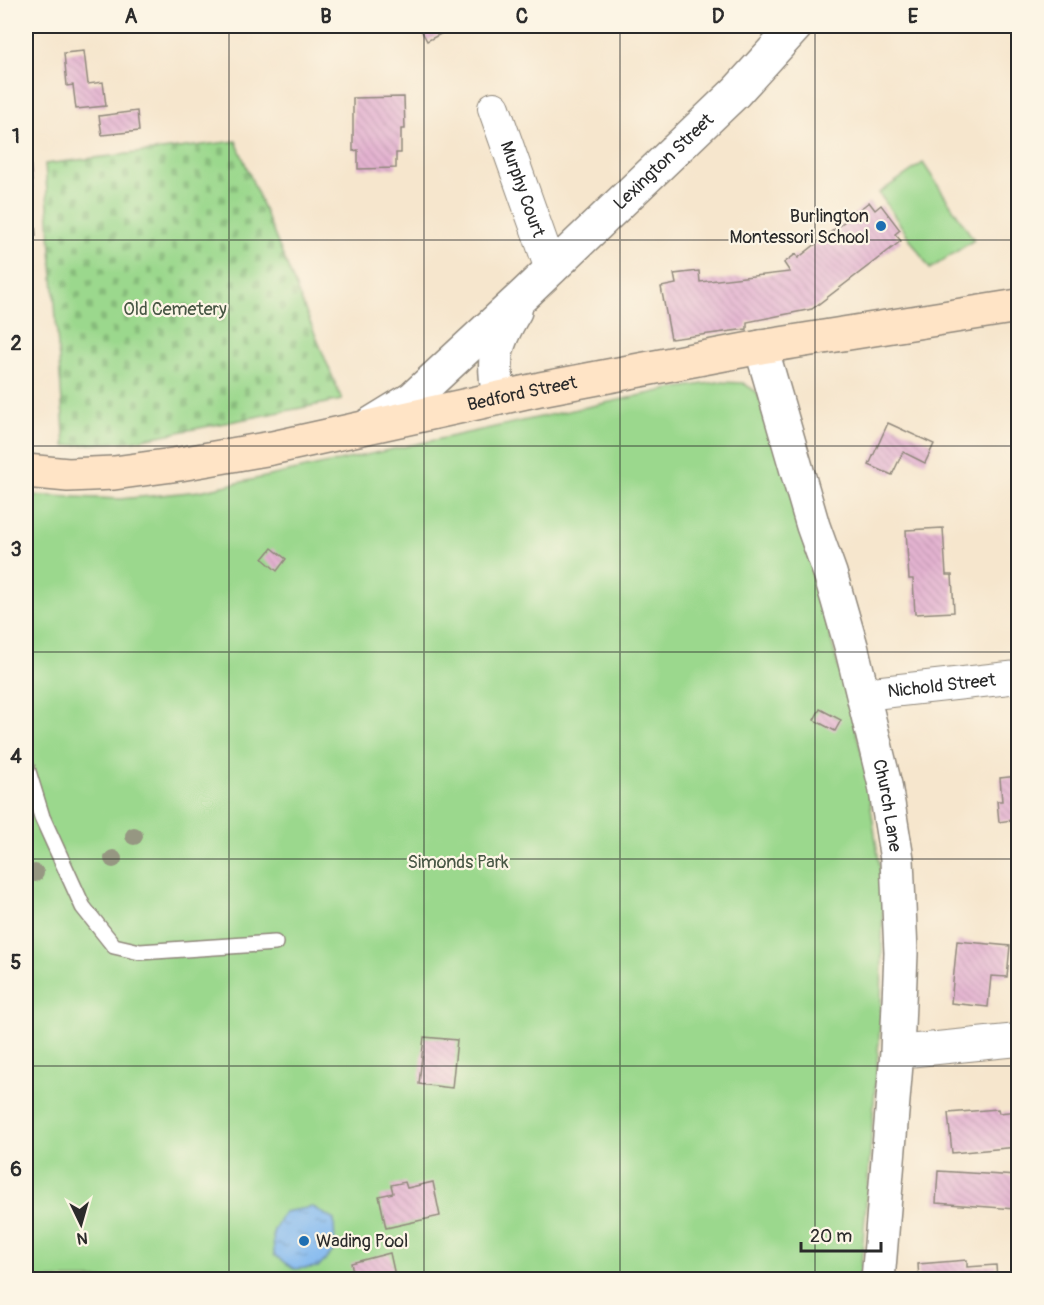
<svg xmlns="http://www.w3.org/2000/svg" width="1044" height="1305" font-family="Pangolin,sans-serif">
<defs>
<pattern id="cemetery-stones" width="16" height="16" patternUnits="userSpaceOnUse" patternTransform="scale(1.5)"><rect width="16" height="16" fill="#9bd88d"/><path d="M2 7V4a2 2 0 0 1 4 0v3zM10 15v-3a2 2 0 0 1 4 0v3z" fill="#86ba7a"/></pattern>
<pattern id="water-ripples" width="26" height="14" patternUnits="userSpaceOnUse" patternTransform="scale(1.5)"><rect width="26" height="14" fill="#80b8f0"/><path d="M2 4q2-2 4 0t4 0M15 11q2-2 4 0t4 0" fill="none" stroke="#6996c3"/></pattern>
<pattern id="building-back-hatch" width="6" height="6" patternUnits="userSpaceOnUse" patternTransform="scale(1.5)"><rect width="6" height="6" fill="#e3b2d0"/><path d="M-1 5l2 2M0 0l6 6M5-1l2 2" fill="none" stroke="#c399b3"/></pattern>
</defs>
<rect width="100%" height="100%" fill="#fcf5e5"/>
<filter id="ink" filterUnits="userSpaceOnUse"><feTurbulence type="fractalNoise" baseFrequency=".0167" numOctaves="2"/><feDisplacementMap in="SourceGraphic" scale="12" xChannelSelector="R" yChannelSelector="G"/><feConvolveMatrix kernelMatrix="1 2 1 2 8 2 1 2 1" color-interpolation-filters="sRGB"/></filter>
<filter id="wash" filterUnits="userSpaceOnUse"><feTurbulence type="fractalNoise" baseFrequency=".008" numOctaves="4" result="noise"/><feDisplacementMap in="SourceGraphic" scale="24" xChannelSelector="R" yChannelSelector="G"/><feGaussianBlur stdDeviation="1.35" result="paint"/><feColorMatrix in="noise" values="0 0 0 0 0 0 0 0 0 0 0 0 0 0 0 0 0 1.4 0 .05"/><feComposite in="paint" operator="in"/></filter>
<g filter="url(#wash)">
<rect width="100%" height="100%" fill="#f6e6cd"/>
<!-- cemetery -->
<path fill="url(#cemetery-stones)" stroke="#63825c" stroke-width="1.5" d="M 236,141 L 342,400 L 133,441 L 65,446 L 45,164 Z"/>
<!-- park -->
<g fill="#9bd88d" stroke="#63825c" stroke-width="1.5">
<path d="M 923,163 L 974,240 L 930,269 L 879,193 Z"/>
<path d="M 718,382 L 743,383 L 757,392 L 779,447 L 864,761 L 883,889 L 881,1014 L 860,1279 L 26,1279 L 26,495 L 120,499 L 200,491 L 670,389 Z"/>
</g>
<!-- water -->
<path fill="url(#water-ripples)" stroke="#56728e" stroke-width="1.5" d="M 313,1207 L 334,1220 L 335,1249 L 319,1267 L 294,1269 L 274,1255 L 273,1232 L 284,1212 Z"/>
<g id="blocks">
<!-- building -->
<g fill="url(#building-back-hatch)">
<path d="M 419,26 L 456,26 L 427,41 Z"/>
<path d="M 84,51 L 88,84 L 103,82 L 106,106 L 76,109 L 73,85 L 67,86 L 64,53 Z"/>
<path d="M 404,97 L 405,129 L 401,129 L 401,153 L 396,153 L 396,168 L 358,169 L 358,150 L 353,151 L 353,98 Z"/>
<path d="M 137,111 L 139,131 L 102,135 L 99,116 Z"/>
<path d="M 26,156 L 30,156 L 36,236 L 26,237 Z"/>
<path d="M 869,202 L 875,210 L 881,205 L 900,230 L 895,234 L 901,241 L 812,309 L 747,322 L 747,329 L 671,339 L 661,287 L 676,284 L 674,274 L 699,271 L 700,282 L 790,272 L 784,263 L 796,254 L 798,258 Z"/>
<path d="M 888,423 L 934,444 L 925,463 L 903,452 L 892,475 L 869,465 Z"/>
<path d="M 943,528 L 946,575 L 952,575 L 954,612 L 915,614 L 913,579 L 909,579 L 906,530 Z"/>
<path d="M 272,548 L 286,559 L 277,571 L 263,559 Z"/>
<path d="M 820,709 L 841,720 L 835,731 L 814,720 Z"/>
<path d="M 1018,776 L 1018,824 L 1012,825 L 1011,820 L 999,822 L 997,801 L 1002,801 L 1000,778 Z"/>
<path d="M 957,941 L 1010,946 L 1007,977 L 991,976 L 988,1007 L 951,1003 Z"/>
<path d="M 424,1037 L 457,1040 L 452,1088 L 419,1084 Z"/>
<path d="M 998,1109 L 999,1113 L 1018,1111 L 1018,1147 L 952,1153 L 948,1113 Z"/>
<path d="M 938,1171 L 1017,1176 L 1015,1209 L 936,1203 Z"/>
<path d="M 405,1182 L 407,1188 L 433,1182 L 440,1216 L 386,1228 L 379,1196 L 393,1193 L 391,1185 Z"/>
<path d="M 390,1253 L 396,1280 L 355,1280 L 351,1263 Z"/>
<path d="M 967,1260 L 967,1267 L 996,1265 L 997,1280 L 919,1280 L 918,1264 Z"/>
</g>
</g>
</g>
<g filter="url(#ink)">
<use href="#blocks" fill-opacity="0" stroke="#90887c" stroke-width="1.5"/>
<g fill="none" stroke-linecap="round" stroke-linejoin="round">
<!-- service casing -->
<g stroke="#90887c" stroke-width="18">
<path id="service" d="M 26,765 L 42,817 L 83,907 L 114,946 L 140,952 L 275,943"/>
</g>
<!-- minor casing -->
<g stroke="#90887c" stroke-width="34">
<g id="minor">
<path id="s1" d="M 494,108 L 551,269"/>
<path id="s2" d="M 864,694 L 1018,677"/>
<path d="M 897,1052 L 1018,1040"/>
</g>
</g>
<!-- tertiary casing -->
<g stroke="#90887c" stroke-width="36">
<g id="tertiary">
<path id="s3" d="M 761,347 L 813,526 L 830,573 L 851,646 L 885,785 L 897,859 L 901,953 L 897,1052 L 878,1280"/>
<path d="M 499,398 C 492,357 494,346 515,311"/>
<path id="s4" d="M 369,425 L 413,398 L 527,292 L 736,92 L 796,26"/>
</g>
</g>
<!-- secondary casing -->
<g stroke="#90887c" stroke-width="36">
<g id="secondary">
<path id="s5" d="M 26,471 L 68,475 L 114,473 L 180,464 L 272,448 L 540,389 L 761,347 L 1018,306"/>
</g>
</g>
<!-- service -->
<use href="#service" stroke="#fff" stroke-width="15"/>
<!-- minor -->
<use href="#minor" stroke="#fff" stroke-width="32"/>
<!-- tertiary -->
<use href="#tertiary" stroke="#fff" stroke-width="33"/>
<!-- secondary -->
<use href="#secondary" stroke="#ffe4c6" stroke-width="33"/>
</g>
<!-- trees -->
<g fill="#969782">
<circle cx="134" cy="836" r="9"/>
<circle cx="113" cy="859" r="9"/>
<circle cx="35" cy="873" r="9"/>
</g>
</g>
<!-- grid -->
<path fill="none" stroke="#2b2b2b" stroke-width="1.5" stroke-opacity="0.55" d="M 229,26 L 229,1280M 424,26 L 424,1280M 620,26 L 620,1280M 815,26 L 815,1280M 26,240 L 1018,240M 26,446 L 1018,446M 26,652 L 1018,652M 26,859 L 1018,859M 26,1066 L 1018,1066"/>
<!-- markers -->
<g fill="#1f6fb2" stroke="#fcf5e5" stroke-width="2">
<circle cx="881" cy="226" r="6"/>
<circle cx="304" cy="1241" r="6"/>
</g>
<g text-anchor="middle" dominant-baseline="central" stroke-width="4.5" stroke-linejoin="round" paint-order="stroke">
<!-- street labels -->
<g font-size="18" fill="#2b2b2b" stroke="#fcf5e5">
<text stroke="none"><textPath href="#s4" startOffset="396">Lexington Street</textPath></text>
<text stroke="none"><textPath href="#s1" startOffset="86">Murphy Court</textPath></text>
<text stroke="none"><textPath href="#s5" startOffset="504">Bedford Street</textPath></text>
<text stroke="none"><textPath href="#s2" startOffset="78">Nichold Street</textPath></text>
<text stroke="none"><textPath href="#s3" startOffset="476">Church Lane</textPath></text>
</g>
<!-- poi labels -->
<g font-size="18" fill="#2b2b2b" stroke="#fcf5e5" text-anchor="end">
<text x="869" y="216">Burlington<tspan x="869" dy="21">Montessori School</tspan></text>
<text x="316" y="1241" text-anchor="start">Wading Pool</text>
</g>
<!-- park labels -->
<g font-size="18" fill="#475644" stroke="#fcf5e5">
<text x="175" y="309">Old Cemetery</text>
<text x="458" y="862">Simonds Park</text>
</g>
</g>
<!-- margin -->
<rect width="1044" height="1305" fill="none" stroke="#fcf5e5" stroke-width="66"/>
<!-- north arrow -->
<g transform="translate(81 1224) rotate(175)" stroke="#fcf5e5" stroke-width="4.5" paint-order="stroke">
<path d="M0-4.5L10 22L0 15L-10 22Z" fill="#2b2b2b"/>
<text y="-9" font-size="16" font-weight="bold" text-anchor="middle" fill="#2b2b2b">N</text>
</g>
<!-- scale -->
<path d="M801 1242v9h80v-9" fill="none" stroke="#2b2b2b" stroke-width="3"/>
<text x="810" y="1242" font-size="18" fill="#2b2b2b" stroke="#fcf5e5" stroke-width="4.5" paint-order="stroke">20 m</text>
<rect x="33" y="33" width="978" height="1239" fill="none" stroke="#2b2b2b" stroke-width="2"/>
<g font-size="20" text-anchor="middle" font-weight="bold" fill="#2b2b2b">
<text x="131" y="23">A</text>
<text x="326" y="23">B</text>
<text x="522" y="23">C</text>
<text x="718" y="23">D</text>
<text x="913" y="23">E</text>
<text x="16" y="143">1</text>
<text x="16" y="350">2</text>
<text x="16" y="556">3</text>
<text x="16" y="763">4</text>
<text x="16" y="969">5</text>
<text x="16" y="1176">6</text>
</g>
</svg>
